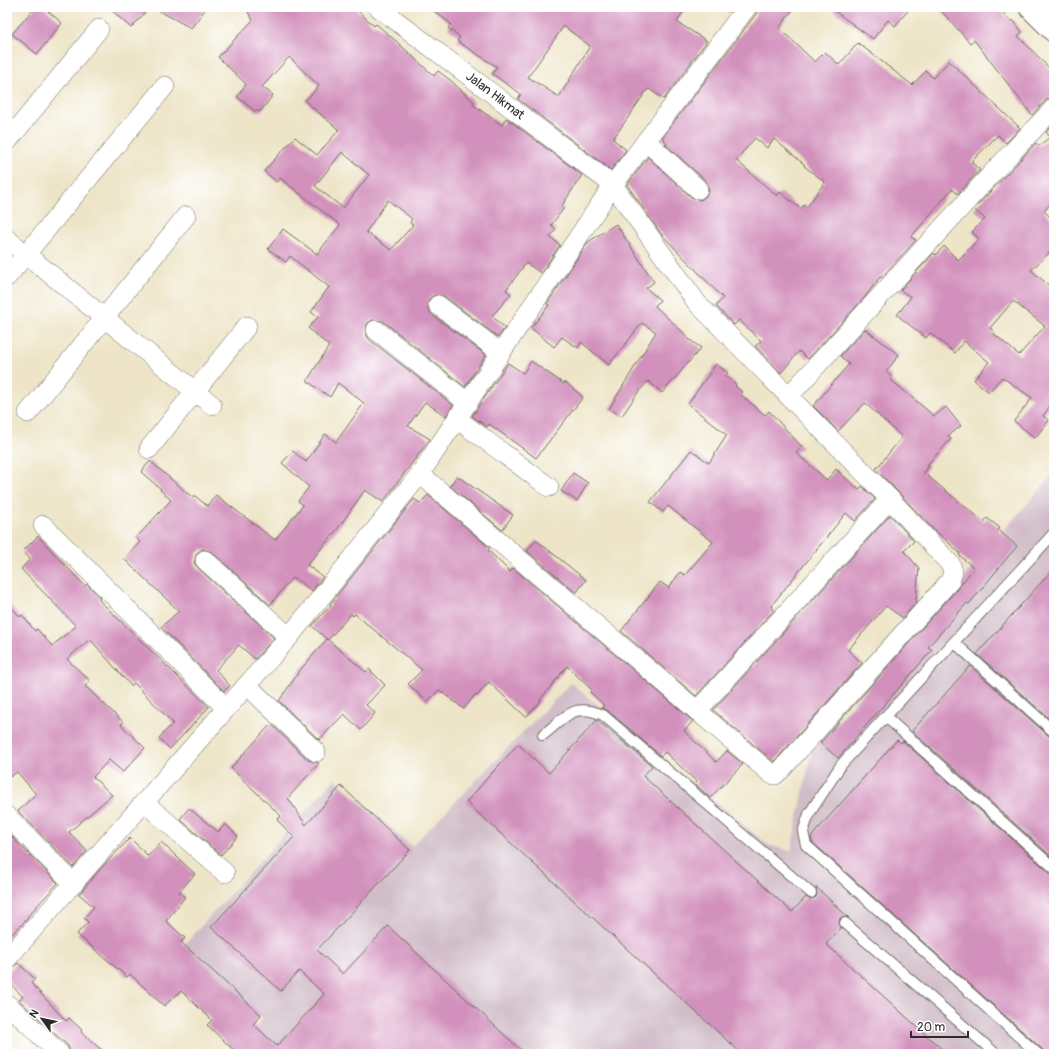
<svg xmlns="http://www.w3.org/2000/svg" width="1061" height="1061" font-family="Pangolin,sans-serif">
<rect width="100%" height="100%" fill="#fff"/>
<filter id="ink" filterUnits="userSpaceOnUse"><feTurbulence type="fractalNoise" baseFrequency=".025" numOctaves="2"/><feDisplacementMap in="SourceGraphic" scale="8" xChannelSelector="R" yChannelSelector="G"/><feConvolveMatrix kernelMatrix="1 2 1 2 8 2 1 2 1" color-interpolation-filters="sRGB"/></filter>
<filter id="wash" filterUnits="userSpaceOnUse"><feTurbulence type="fractalNoise" baseFrequency=".012" numOctaves="4" result="noise"/><feDisplacementMap in="SourceGraphic" scale="16" xChannelSelector="R" yChannelSelector="G"/><feGaussianBlur stdDeviation="0.9" result="paint"/><feColorMatrix in="noise" values="0 0 0 0 0 0 0 0 0 0 0 0 0 0 0 0 0 1.4 0 .05"/><feComposite in="paint" operator="in"/></filter>
<g filter="url(#wash)">
<rect width="100%" height="100%" fill="#eee5c8"/>
<!-- industrial -->
<path fill="#d1bdc9" d="M 1054,473 L 1054,1054 L 233,1054 L 263,1018 L 184,945 L 335,779 L 412,846 L 571,683 L 768,845 L 791,851 L 812,750 Z"/>
<g id="blocks">
<!-- building -->
<g fill="#d290bc" fill-rule="evenodd">
<path d="M 35,7 L 43,7 L 62,23 L 37,54 L 12,34 Z"/>
<path d="M 108,7 L 150,7 L 131,28 Z"/>
<path d="M 152,7 L 207,7 L 191,28 Z"/>
<path d="M 245,7 L 354,7 L 374,26 L 376,24 L 396,41 L 434,76 L 438,71 L 450,80 L 474,102 L 473,105 L 502,125 L 506,118 L 582,175 L 561,207 L 564,208 L 551,225 L 556,229 L 550,237 L 560,245 L 541,273 L 526,263 L 506,290 L 511,294 L 492,316 L 505,328 L 498,337 L 444,296 L 434,295 L 429,299 L 428,309 L 431,314 L 486,355 L 465,387 L 383,321 L 372,320 L 367,324 L 366,334 L 369,339 L 453,405 L 446,416 L 425,402 L 408,426 L 430,439 L 383,502 L 365,490 L 336,531 L 307,565 L 323,577 L 312,591 L 295,578 L 294,580 L 292,578 L 270,605 L 212,552 L 202,549 L 197,553 L 194,563 L 198,568 L 274,638 L 255,659 L 239,645 L 216,670 L 230,686 L 224,691 L 161,627 L 179,611 L 124,559 L 140,542 L 136,538 L 171,500 L 160,490 L 161,489 L 141,472 L 150,461 L 192,497 L 194,495 L 207,506 L 216,495 L 275,540 L 303,505 L 298,501 L 309,487 L 282,463 L 293,451 L 306,462 L 325,434 L 336,442 L 364,403 L 338,383 L 330,397 L 307,381 L 329,346 L 308,328 L 318,317 L 311,312 L 329,287 L 290,256 L 286,262 L 268,249 L 283,229 L 317,254 L 340,225 L 280,178 L 277,182 L 264,171 L 295,137 L 317,155 L 339,130 L 305,101 L 319,86 L 289,57 L 262,87 L 273,95 L 261,111 L 255,111 L 237,97 L 246,84 L 218,57 L 253,20 ZM 342,152 L 369,175 L 343,208 L 315,186 ZM 388,200 L 412,219 L 410,223 L 413,225 L 391,250 L 366,232 Z"/>
<path d="M 429,7 L 686,7 L 677,22 L 707,41 L 664,99 L 649,89 L 647,90 L 613,139 L 626,150 L 611,170 L 518,99 L 521,94 L 492,74 L 497,67 L 457,41 L 460,37 L 448,28 L 451,24 ZM 563,27 L 565,27 L 590,46 L 559,97 L 528,77 Z"/>
<path d="M 720,7 L 733,7 L 729,12 Z"/>
<path d="M 758,7 L 795,7 L 779,28 L 815,62 L 825,52 L 839,65 L 858,43 L 912,85 L 926,71 L 933,78 L 949,61 L 1020,128 L 1006,143 L 998,135 L 971,162 L 980,170 L 958,194 L 952,189 L 911,237 L 916,240 L 881,278 L 880,277 L 865,297 L 808,359 L 799,351 L 781,373 L 755,346 L 761,341 L 739,320 L 734,325 L 716,306 L 723,298 L 662,235 L 627,185 L 648,157 L 691,197 L 701,200 L 706,196 L 709,191 L 706,181 L 665,144 L 667,143 L 662,138 L 756,14 ZM 755,138 L 767,148 L 774,139 L 805,165 L 804,166 L 825,182 L 807,207 L 804,205 L 801,209 L 780,192 L 777,196 L 736,160 Z"/>
<path d="M 829,7 L 911,7 L 895,26 L 888,20 L 873,39 Z"/>
<path d="M 938,7 L 998,7 L 1011,22 L 1013,20 L 1022,32 L 1018,36 L 1054,73 L 1054,97 L 1046,100 L 1032,115 L 974,40 L 970,43 Z"/>
<path d="M 1054,124 L 1054,200 L 1044,211 L 1054,221 L 1054,248 L 1031,270 L 1054,290 L 1054,400 L 1043,416 L 1049,420 L 1035,438 L 1014,421 L 1032,398 L 1002,377 L 989,392 L 974,380 L 989,362 L 964,341 L 955,353 L 930,333 L 926,338 L 897,315 L 911,297 L 900,290 L 934,253 L 936,255 L 944,246 L 958,260 L 979,239 L 972,232 L 985,219 L 974,209 L 1036,143 L 1039,146 L 1050,137 L 1046,132 ZM 1013,301 L 1045,326 L 1019,355 L 993,333 L 994,331 L 990,328 Z"/>
<path d="M 616,224 L 654,282 L 646,288 L 660,300 L 655,306 L 687,336 L 686,337 L 701,348 L 662,393 L 648,381 L 636,395 L 622,416 L 609,409 L 656,332 L 642,323 L 609,365 L 581,342 L 578,348 L 562,337 L 554,347 L 531,328 L 549,305 L 547,304 L 588,242 Z"/>
<path d="M 865,329 L 899,355 L 886,372 L 892,377 L 890,379 L 934,416 L 946,407 L 961,426 L 948,436 L 951,439 L 927,465 L 929,466 L 924,473 L 984,522 L 987,518 L 1000,528 L 998,530 L 1017,546 L 969,604 L 967,603 L 928,647 L 932,650 L 838,758 L 820,743 L 958,588 L 974,568 L 959,555 L 960,553 L 932,528 L 876,469 L 902,437 L 865,403 L 838,431 L 813,406 L 849,364 L 840,356 Z"/>
<path d="M 531,361 L 564,384 L 565,382 L 583,397 L 536,458 L 489,424 L 487,427 L 472,416 L 508,363 L 523,373 Z"/>
<path d="M 716,364 L 728,373 L 725,376 L 736,384 L 735,386 L 742,392 L 740,394 L 765,415 L 769,411 L 802,447 L 796,453 L 827,480 L 836,469 L 859,490 L 862,486 L 875,499 L 855,521 L 846,513 L 771,606 L 774,610 L 696,696 L 621,631 L 660,582 L 669,588 L 680,572 L 685,575 L 713,542 L 668,506 L 663,512 L 650,502 L 691,450 L 709,463 L 727,435 L 688,404 Z"/>
<path d="M 573,473 L 588,483 L 577,501 L 561,491 Z"/>
<path d="M 457,476 L 513,515 L 502,530 L 450,486 Z"/>
<path d="M 428,495 L 490,548 L 488,550 L 510,572 L 513,568 L 693,721 L 684,731 L 716,762 L 727,751 L 743,764 L 710,798 L 695,784 L 697,782 L 665,752 L 661,756 L 607,710 L 602,708 L 604,705 L 590,692 L 592,690 L 567,666 L 540,700 L 541,701 L 526,717 L 489,682 L 477,696 L 475,695 L 464,709 L 439,690 L 427,702 L 408,684 L 422,670 L 355,614 L 353,616 L 351,614 L 328,640 L 312,626 L 331,605 L 330,604 L 414,499 L 420,503 Z"/>
<path d="M 890,515 L 914,541 L 904,551 L 919,568 L 916,600 L 917,601 L 903,618 L 886,606 L 848,650 L 862,663 L 774,762 L 713,710 Z"/>
<path d="M 38,536 L 85,586 L 87,584 L 100,598 L 99,600 L 209,707 L 170,749 L 159,738 L 173,723 L 134,683 L 131,686 L 90,639 L 67,659 L 90,681 L 85,686 L 123,722 L 121,725 L 145,748 L 123,772 L 109,760 L 93,777 L 112,795 L 69,832 L 87,851 L 73,867 L 18,811 L 36,794 L 17,772 L 7,779 L 7,602 L 20,617 L 22,615 L 35,631 L 37,629 L 52,646 L 76,626 L 21,569 L 30,559 L 23,551 Z"/>
<path d="M 536,540 L 586,580 L 576,593 L 527,551 Z"/>
<path d="M 1054,568 L 1054,723 L 977,654 Z"/>
<path d="M 327,639 L 366,672 L 369,669 L 385,685 L 366,705 L 375,713 L 361,730 L 344,714 L 319,740 L 279,701 L 301,669 Z"/>
<path d="M 970,666 L 1050,737 L 1054,738 L 1054,859 L 912,731 Z"/>
<path d="M 597,720 L 652,766 L 643,776 L 792,912 L 806,897 L 810,899 L 816,897 L 817,894 L 816,887 L 849,918 L 846,917 L 840,918 L 839,922 L 841,928 L 826,944 L 947,1054 L 742,1054 L 466,802 L 518,744 L 549,773 Z"/>
<path d="M 271,724 L 308,760 L 319,763 L 288,798 L 306,825 L 341,786 L 410,850 L 317,950 L 343,974 L 388,926 L 525,1054 L 238,1054 L 207,1025 L 212,1020 L 181,991 L 164,1006 L 130,974 L 127,977 L 77,934 L 88,922 L 84,918 L 94,907 L 79,894 L 103,866 L 130,838 L 148,856 L 161,842 L 195,874 L 179,892 L 185,897 L 166,921 L 185,938 L 181,942 L 261,1015 L 253,1024 L 277,1046 L 324,994 L 299,971 L 281,991 L 211,927 L 294,837 L 277,820 L 281,816 L 231,768 Z"/>
<path d="M 897,740 L 901,743 L 903,741 L 1050,873 L 1054,874 L 1054,1054 L 1045,1054 L 1042,1049 L 812,842 L 811,837 Z"/>
<path d="M 189,808 L 218,832 L 225,824 L 238,836 L 221,855 L 180,819 Z"/>
<path d="M 7,832 L 58,883 L 27,917 L 28,918 L 7,939 Z"/>
<path d="M 18,963 L 35,979 L 31,983 L 66,1021 L 69,1018 L 82,1030 L 81,1032 L 106,1054 L 71,1054 L 68,1046 L 19,1000 L 23,997 L 7,980 L 7,973 Z"/>
</g>
</g>
</g>
<g filter="url(#ink)">
<use href="#blocks" fill-opacity="0" stroke="#6f6c62" stroke-width="1"/>
<g fill="none" stroke-linecap="round" stroke-linejoin="round">
<!-- lane casing -->
<g stroke="#6f6c62" stroke-width="12">
<g id="lane">
<path d="M 955,643 L 1054,732"/>
<path d="M 886,717 L 1054,868"/>
<path d="M 543,735 C 566,717 573,702 603,715 L 811,893"/>
<path d="M 845,923 L 996,1054"/>
<path d="M 1038,1054 L 806,845 L 803,832 L 809,814 L 841,765 L 1054,533"/>
</g>
</g>
<!-- street casing -->
<g stroke="#6f6c62" stroke-width="20">
<g id="street">
<path id="s1" d="M 378,7 L 613,185 L 697,303 L 890,499 L 951,565 L 953,572 L 950,581 L 781,770 L 775,775 L 771,774 L 420,474"/>
<path d="M 646,141 L 698,189"/>
<path d="M 7,142 L 99,29"/>
<path d="M 7,239 L 212,405"/>
<path d="M 7,277 L 165,86"/>
<path d="M 438,305 L 501,353"/>
<path d="M 376,330 L 468,403"/>
<path d="M 789,396 L 996,169 L 1054,108"/>
<path d="M 28,413 L 186,216"/>
<path d="M 457,419 L 549,487"/>
<path d="M 149,449 L 247,326"/>
<path d="M 43,525 L 226,708"/>
<path d="M 205,560 L 289,637"/>
<path d="M 247,685 L 316,752"/>
<path d="M 697,711 L 890,499"/>
<path d="M 144,802 L 225,873"/>
<path d="M 7,816 L 74,884"/>
<path d="M 7,959 L 289,637 L 420,474 L 613,185 L 747,7"/>
<path d="M 7,1004 L 60,1054"/>
</g>
</g>
<!-- secondary casing -->
<g stroke="#6f6c62" stroke-width="24">
<path id="secondary" d="M 1030,7 L 1054,31"/>
</g>
<!-- lane -->
<use href="#lane" stroke="#fff" stroke-width="10"/>
<!-- street -->
<use href="#street" stroke="#fff" stroke-width="19"/>
<!-- secondary -->
<use href="#secondary" stroke="#fff" stroke-width="22"/>
</g>
</g>
<g text-anchor="middle" dominant-baseline="central" stroke-width="3" stroke-linejoin="round" paint-order="stroke">
<!-- street labels -->
<g font-size="13" fill="#2b2b2b" stroke="#fff">
<text stroke="none"><textPath href="#s1" startOffset="147">Jalan Hikmat</textPath></text>
</g>
</g>
<!-- margin -->
<rect width="1061" height="1061" fill="none" stroke="#fff" stroke-width="24"/>
<!-- north arrow -->
<g transform="translate(42 1019) rotate(303)" stroke="#ffffff" stroke-width="3" paint-order="stroke">
<path d="M0-3L7 15L0 10L-7 15Z" fill="#2b2b2b"/>
<text y="-6" font-size="11" font-weight="bold" text-anchor="middle" fill="#2b2b2b">N</text>
</g>
<!-- scale -->
<path d="M911 1031v6h57v-6" fill="none" stroke="#2b2b2b" stroke-width="2"/>
<text x="917" y="1031" font-size="12" fill="#2b2b2b" stroke="#ffffff" stroke-width="3" paint-order="stroke">20 m</text>
</svg>
